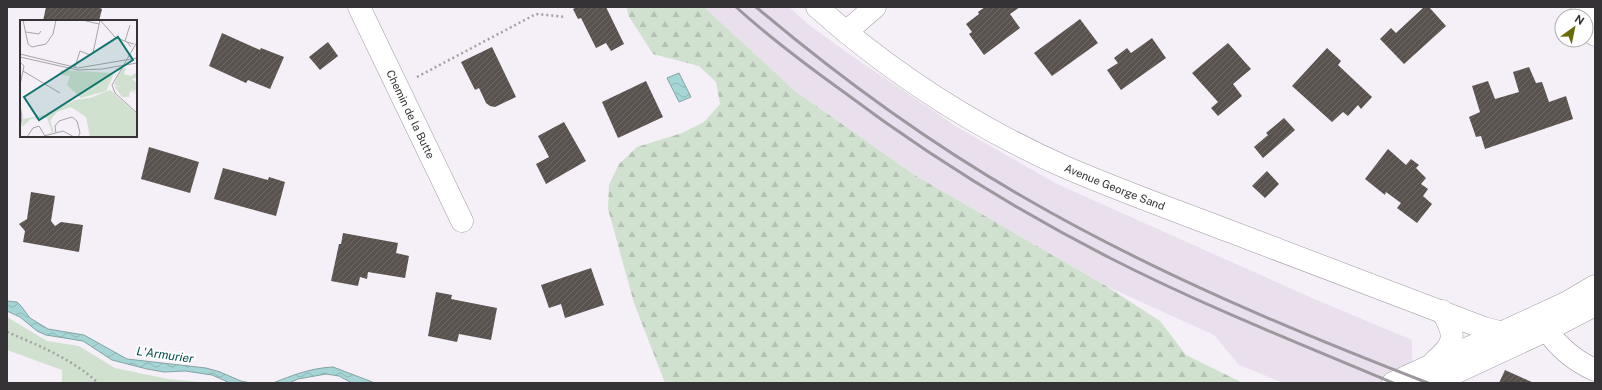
<svg xmlns="http://www.w3.org/2000/svg" width="1602" height="390" font-family="'Public Sans',sans-serif">
<defs>
<pattern id="forest-firs" width="22" height="20" patternUnits="userSpaceOnUse"><rect width="22" height="20" fill="#d1e1cf"/><path d="M5 1l3.5 6h-7zM16 11l3.5 6h-7z" fill="#b4c2b2"/></pattern>
<pattern id="water-waves" width="16" height="10" patternUnits="userSpaceOnUse"><rect width="16" height="10" fill="#a6d5d5"/><path d="M0 5q4-4 8 0t8 0" fill="none" stroke="#90b7b7"/></pattern>
<pattern id="building-hatch" width="6" height="6" patternUnits="userSpaceOnUse"><rect width="6" height="6" fill="#59524e"/><path d="M-1 1l2-2M0 6l6-6M5 7l2-2" fill="none" stroke="#6e6865"/></pattern>
</defs>
<rect width="100%" height="100%" fill="#f5eff7"/>
<!-- built -->
<path fill="#eae0ed" d="M 704,7 L 789,7 L 809,25 L 852,56 L 957,127 L 1057,184 L 1312,298 L 1412,340 L 1412,364 L 1459,383 L 1381,383 L 1377,381 L 1372,383 L 1284,383 L 1239,365 L 1214,335 L 1106,286 L 916,176 L 795,91 Z"/>
<!-- green -->
<path fill="#d1e1cf" d="M 7,317 L 47,341 L 79,346 L 115,368 L 168,379 L 210,383 L 62,383 L 62,370 L 7,350 Z"/>
<!-- forest -->
<path fill="url(#forest-firs)" d="M 627,7 L 704,7 L 795,91 L 916,176 L 1106,286 L 1160,321 L 1186,355 L 1243,383 L 665,383 L 634,303 L 608,209 L 609,185 L 619,164 L 637,147 L 682,133 L 704,122 L 720,104 L 716,82 L 699,66 L 653,54 L 628,15 Z"/>
<!-- water -->
<g fill="url(#water-waves)" stroke="#84a4a5">
<path d="M 679,73 L 691,97 L 679,102 L 667,78 Z"/>
<path d="M 7,301 L 17,302 L 21,306 L 30,318 L 48,329 L 84,335 L 127,359 L 206,368 L 220,372 L 241,381 L 251,383 L 230,383 L 212,375 L 185,371 L 164,372 L 147,369 L 112,360 L 83,341 L 46,335 L 37,331 L 20,317 L 7,311 Z"/>
<path d="M 333,367 L 375,383 L 352,383 L 339,376 L 326,374 L 298,379 L 289,383 L 273,383 C 293,375 311,368 333,367 Z"/>
</g>
<!-- building -->
<g fill="url(#building-hatch)">
<path d="M 46,7 L 98,7 L 102,9 L 99,21 L 43,21 Z"/>
<path d="M 577,7 L 606,7 L 624,44 L 611,51 L 606,43 L 596,48 L 581,18 L 578,19 L 573,9 Z"/>
<path d="M 985,7 L 1020,7 L 1010,14 L 1020,28 L 984,55 L 969,34 L 972,32 L 966,24 L 979,14 L 978,12 Z"/>
<path d="M 1424,7 L 1429,7 L 1446,26 L 1404,64 L 1380,39 L 1391,28 L 1396,33 Z"/>
<path d="M 1080,19 L 1098,43 L 1052,76 L 1034,53 Z"/>
<path d="M 222,33 L 260,50 L 261,48 L 284,57 L 270,89 L 248,80 L 246,83 L 209,66 Z"/>
<path d="M 1152,38 L 1166,58 L 1121,90 L 1107,70 L 1118,63 L 1114,58 L 1127,48 L 1131,53 Z"/>
<path d="M 328,42 L 338,56 L 320,70 L 309,57 Z"/>
<path d="M 1228,43 L 1251,69 L 1233,84 L 1242,96 L 1218,116 L 1211,108 L 1218,102 L 1192,73 Z"/>
<path d="M 492,47 L 516,97 L 495,107 L 490,106 L 486,103 L 479,88 L 475,90 L 461,62 Z"/>
<path d="M 1327,48 L 1341,61 L 1338,65 L 1372,97 L 1361,109 L 1358,105 L 1348,116 L 1343,112 L 1332,122 L 1292,86 Z"/>
<path d="M 1529,67 L 1536,83 L 1542,82 L 1549,102 L 1566,96 L 1573,119 L 1485,149 L 1481,136 L 1476,137 L 1469,117 L 1480,112 L 1472,86 L 1488,81 L 1495,99 L 1519,92 L 1513,72 Z"/>
<path d="M 646,81 L 663,117 L 618,138 L 602,102 Z"/>
<path d="M 1284,118 L 1295,130 L 1263,158 L 1254,147 L 1268,135 L 1266,133 Z"/>
<path d="M 564,122 L 586,161 L 546,184 L 536,164 L 549,157 L 538,136 Z"/>
<path d="M 149,147 L 199,162 L 190,193 L 141,179 Z"/>
<path d="M 1388,149 L 1406,165 L 1411,159 L 1419,165 L 1416,168 L 1426,178 L 1421,184 L 1428,189 L 1423,196 L 1432,204 L 1417,223 L 1397,208 L 1401,203 L 1386,192 L 1385,195 L 1365,179 Z"/>
<path d="M 223,168 L 268,180 L 269,177 L 285,182 L 276,216 L 214,199 Z"/>
<path d="M 1267,171 L 1279,184 L 1265,198 L 1252,186 Z"/>
<path d="M 31,192 L 55,196 L 51,221 L 55,226 L 61,222 L 83,225 L 79,252 L 23,242 L 25,231 L 19,224 L 27,219 Z"/>
<path d="M 343,233 L 398,243 L 396,253 L 409,256 L 405,278 L 368,272 L 367,279 L 360,277 L 358,286 L 331,281 L 339,244 L 341,244 Z"/>
<path d="M 591,268 L 604,305 L 565,318 L 561,304 L 549,308 L 541,285 Z"/>
<path d="M 436,292 L 452,295 L 451,299 L 497,308 L 491,340 L 459,334 L 457,342 L 428,336 Z"/>
<path d="M 1505,370 L 1534,383 L 1499,383 Z"/>
</g>
<g fill="none" stroke-linecap="round" stroke-linejoin="round">
<!-- minor casing -->
<g stroke="#a29ca3" stroke-width="23">
<g id="minor">
<path id="s1" d="M 359,7 L 462,221"/>
<path id="s2" d="M 817,7 C 890,72 975,127 1065,167 C 1118,190 1174,210 1229,231 C 1314,263 1399,295 1484,328 L 1503,333 L 1547,330"/>
<path d="M 1582,7 L 1595,35"/>
<path d="M 846,32 L 875,7"/>
<path d="M 1547,330 C 1559,348 1575,361 1595,370"/>
<path d="M 1435,361 C 1456,343 1456,335 1442,311"/>
<path d="M 1393,383 L 1568,302 L 1595,286"/>
<path d="M 1433,383 L 1547,330 L 1595,305"/>
</g>
</g>
<!-- path -->
<g stroke="#a4a0a6" stroke-width="2.5" stroke-dasharray="2 3" stroke-linecap="butt">
<path d="M 417,77 L 536,14 L 565,17"/>
<path d="M 7,332 C 38,345 74,360 98,383"/>
</g>
<!-- minor -->
<use href="#minor" stroke="#fff" stroke-width="22"/>
<!-- rail -->
<g stroke="#9d989e" stroke-width="3">
<path d="M 736,7 C 769,37 805,64 841,90 C 926,154 1016,210 1110,258 C 1202,305 1298,343 1393,383"/>
<path d="M 756,7 C 840,78 929,143 1025,198 C 1153,272 1291,330 1428,383"/>
</g>
</g>
<g text-anchor="middle" dominant-baseline="central" stroke-width="4" stroke-linejoin="round" paint-order="stroke">
<!-- street labels -->
<g font-size="11" fill="#353235" stroke="#fff">
<text stroke="none"><textPath href="#s1" startOffset="119">Chemin de la Butte</textPath></text>
<text stroke="none"><textPath href="#s2" startOffset="350">Avenue George Sand</textPath></text>
</g>
<!-- water labels -->
<g font-size="12" font-style="italic" fill="#034c4c" stroke="#fff">
<text transform="translate(165 355) rotate(8)">L'Armurier</text>
</g>
</g>
<!-- overview -->
<g transform="translate(20 20)">
<rect width="117" height="117" fill="#f5eff7"/>
<path d="M 90,70 L 117,94 L 117,117 L 70,117 L 66,97 L 51,87 L 37,92 L 30,101 L 34,112 L 26,114 L 32,112 L 27,98 L 22,97 L 11,99 L 2,107 L 3,99 L 25,95 L 55,80 L 72,78 Z" fill="#d1e1cf"/>
<path d="M 101,48 L 106,48 L 104,54 L 111,56 L 116,53 L 117,49 L 117,58 L 112,59 L 117,63 L 117,71 L 94,65 ZM 40,50 L 92,53 L 93,56 L 86,71 L 61,78 L 47,65 L 50,56 L 42,55 ZM 94,66 L 108,68 L 117,73 L 110,71 L 109,77 L 102,77 ZM 87,71 L 93,73 L 97,80 L 89,81 L 72,91 L 61,90 L 51,82 L 73,77 ZM 93,81 L 107,86 L 117,94 L 117,117 L 98,117 L 109,112 L 107,105 L 82,101 L 79,108 L 81,117 L 75,117 L 77,111 L 71,108 L 67,94 L 72,94 L 74,97 L 74,93 Z" fill="#d1e1cf"/>
<path fill="none" stroke="#a8a3a9" stroke-width="1" d="M 3,0 L 8,24 L 12,27 L 26,24 L 33,14 L 36,0M 62,0 L 79,4M 80,0 L 95,17 L 107,22M 6,12 L 19,14 L 21,11M 105,21 L 110,5M 117,22 L 92,65 L 95,73 L 117,93M 111,27 L 107,22 L 114,24M 0,34 L 58,48 L 117,38M 0,37 L 58,50 L 82,49 L 117,43M 0,42 L 4,46 L 0,65M 55,47 L 60,31 L 70,35 L 73,33 L 80,0M 3,51 L 40,73M 0,85 L 2,97 L 0,110M 36,113 L 35,106 L 39,101 L 52,97 L 57,101 L 60,113 L 58,117M 24,116 L 43,111 L 54,117M 7,117 L 13,108 L 19,106 L 25,116"/>
<path fill="#0f766e" fill-opacity="0.15" stroke="#0f766e" stroke-width="2" d="M 98,17 L 113,40 L 19,100 L 4,77 Z"/>
<rect width="117" height="117" fill="none" stroke="#353235" stroke-width="2"/>
</g>
<!-- border -->
<rect width="1602" height="390" fill="none" stroke="#353235" stroke-width="16"/>
<!-- north arrow -->
<g transform="translate(1574 28) rotate(33)"><circle r="19" fill="#ffffff" stroke="#aeadae"/>
<path d="M0-3L7 15L0 10L-7 15Z" fill="#696a06"/>
<text y="-6" font-size="11" font-weight="bold" text-anchor="middle" fill="#353235">N</text>
</g>
</svg>
